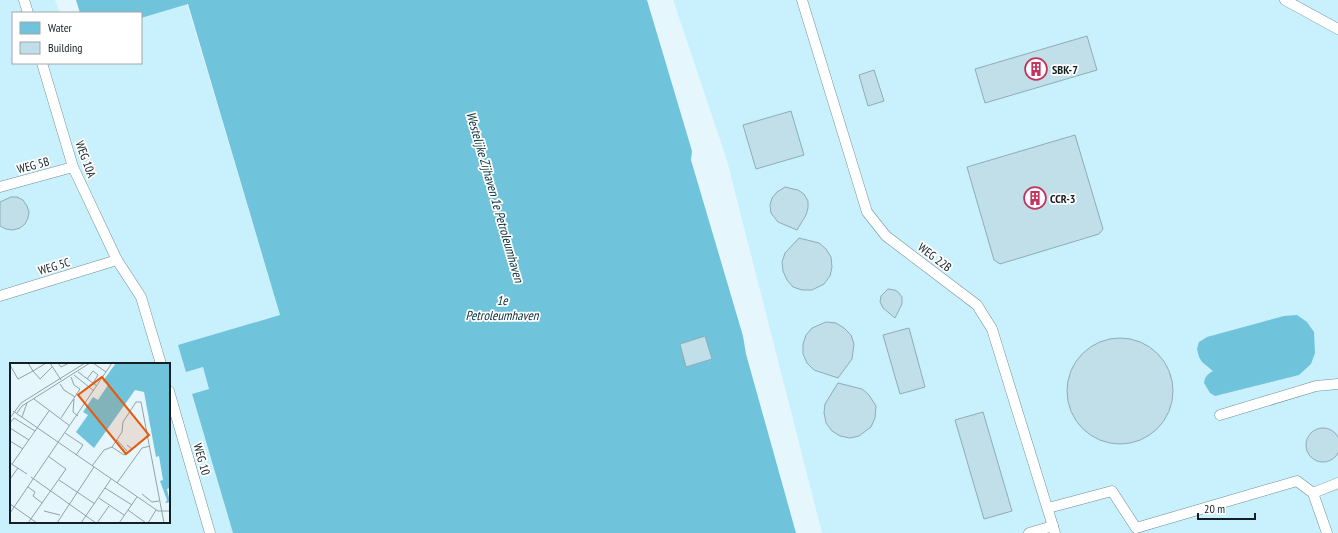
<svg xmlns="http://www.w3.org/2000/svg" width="1338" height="533" font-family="'PT Sans Narrow',sans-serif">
<rect width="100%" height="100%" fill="#e5f7fd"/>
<!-- built -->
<g fill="#c8f1fd" fill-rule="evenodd">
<path d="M 0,0 L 55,0 L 60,13 L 13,13 L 13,63 L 141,63 L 141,18 L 187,4 L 280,315 L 186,372 L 203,367 L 209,389 L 192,395 L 233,533 L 0,533 ZM 11,364 L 169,364 L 169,522 L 11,522 Z"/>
<path d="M 673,0 L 1338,0 L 1338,533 L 822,533 L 726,157 Z"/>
</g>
<!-- water -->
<g fill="#6fc3da">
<path d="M 76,0 L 647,0 L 692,151 L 691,160 L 743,336 L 746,354 L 796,533 L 233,533 L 192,394 L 209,389 L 203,367 L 186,372 L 178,345 L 280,315 L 188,4 L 141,18 L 141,13 L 80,13 Z"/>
<path d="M 1297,315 L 1307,322 L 1314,332 L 1315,353 L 1311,364 L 1299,375 L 1215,396 L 1210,393 L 1204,383 C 1205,376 1208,374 1213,371 L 1202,362 L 1199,357 L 1197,349 L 1199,342 L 1207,337 L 1284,316 Z"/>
</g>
<!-- building -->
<g fill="#c0dfe8" stroke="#8eacb5">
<path d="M 1087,36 L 1097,70 L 985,103 L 975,69 Z"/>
<path d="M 874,70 L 884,101 L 868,106 L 859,75 Z"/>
<path d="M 791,111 L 804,155 L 756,169 L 743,125 Z"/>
<path d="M 1075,135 L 1103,229 L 1099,234 L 1000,264 L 994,260 L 967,167 Z"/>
<path d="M 785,187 L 798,190 L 804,194 L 808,201 L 808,208 L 806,215 L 797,230 L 778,222 L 771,213 L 770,205 L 772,198 L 777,192 Z"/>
<path d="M 11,197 L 17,197 L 23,200 L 27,206 L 29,212 L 28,218 L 25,224 L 20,228 L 13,230 L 6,229 L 0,226 L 0,202 Z"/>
<path d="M 799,238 L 819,243 L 826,249 L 831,257 L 832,267 L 830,276 L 824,284 L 812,290 L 802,290 L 793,287 L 787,280 L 783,271 L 782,262 L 785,253 Z"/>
<path d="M 888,289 L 895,290 L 898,292 L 902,297 L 902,304 L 895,318 L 883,308 L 880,302 L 881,296 Z"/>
<path d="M 826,322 L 836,323 L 844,328 L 851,335 L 854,344 L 852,359 L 838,378 L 814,370 L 807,363 L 803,354 L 803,344 L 806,335 L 812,328 Z"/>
<path d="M 909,328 L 925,387 L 900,394 L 883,335 Z"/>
<path d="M 705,336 L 712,359 L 686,367 L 680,344 Z"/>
<circle cx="1120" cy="391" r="53"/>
<path d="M 838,383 L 862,389 L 869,395 L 876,406 L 875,418 L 871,427 L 859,436 L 850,438 L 840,436 L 832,431 L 826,423 L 824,413 L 825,404 Z"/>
<path d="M 983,412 L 1012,511 L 984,519 L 955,420 Z"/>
<circle cx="1323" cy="445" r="17"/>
</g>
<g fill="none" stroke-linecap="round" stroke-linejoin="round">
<!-- service casing -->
<g stroke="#708d96" stroke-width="11">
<g id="service">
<path d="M 24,0 L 28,13"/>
<path d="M 802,0 L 867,212 L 886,236 L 977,305 L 992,329 L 1055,533"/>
<path d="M 1285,0 L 1338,29"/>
<path d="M 42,63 L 73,167 L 117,260 L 141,297 L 161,364"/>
<path d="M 0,187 L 73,167"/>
<path d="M 0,296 L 117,260"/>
<path d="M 169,391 L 210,533"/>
<path d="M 1220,415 L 1316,386 L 1338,384"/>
<path d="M 1048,508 L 1112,491 L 1136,528 L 1297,481 L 1313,493"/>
<path d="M 1029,533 L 1053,526"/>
<path d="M 1327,533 L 1313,493 L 1338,483"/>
</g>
</g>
<!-- service -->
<use href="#service" stroke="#fff" stroke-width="10"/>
</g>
<!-- icons -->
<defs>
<g id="building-ring" transform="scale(1.15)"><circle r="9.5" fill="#fff" stroke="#c2335e" stroke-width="1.5"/><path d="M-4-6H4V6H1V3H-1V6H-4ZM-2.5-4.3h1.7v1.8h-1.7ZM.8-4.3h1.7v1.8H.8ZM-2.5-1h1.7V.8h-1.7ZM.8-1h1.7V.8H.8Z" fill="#c2335e"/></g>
</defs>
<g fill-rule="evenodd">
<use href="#building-ring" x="1036" y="69"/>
<use href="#building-ring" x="1035" y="198"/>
</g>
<g text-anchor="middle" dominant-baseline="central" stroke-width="3.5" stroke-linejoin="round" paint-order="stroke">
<!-- poi labels -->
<g font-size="12" font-weight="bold" fill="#152024" stroke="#fff" text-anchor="start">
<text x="1052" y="69">SBK-7</text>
<text x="1050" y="198">CCR-3</text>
</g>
<!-- street labels -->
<g font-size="12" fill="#152024" stroke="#fff">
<text transform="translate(86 159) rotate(70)">WEG 10A</text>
<text transform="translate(33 165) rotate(-15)">WEG 5B</text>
<text transform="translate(935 257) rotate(37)">WEG 22B</text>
<text transform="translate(54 266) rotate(-17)">WEG 5C</text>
<text transform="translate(202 459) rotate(74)">WEG 10</text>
</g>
<!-- water labels -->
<g font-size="13" font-style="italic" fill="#06303a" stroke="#fff">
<text transform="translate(495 197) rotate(74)">Westelijke Zijhaven 1e Petroleumhaven</text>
<text x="502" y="300">1e<tspan x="502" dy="15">Petroleumhaven</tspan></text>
</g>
</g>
<!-- overview -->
<g transform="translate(10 363)">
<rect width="160" height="160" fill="#e5f7fd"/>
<path d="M 106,0 L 160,0 L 160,125 L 157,126 L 160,139 L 155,140 L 157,137 L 150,118 L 153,117 L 149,93 L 146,94 L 134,29 L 125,27 L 84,85 L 66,69 L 78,52 L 73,49 L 83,34 L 88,37 L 98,22 L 93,18 Z" fill="#6fc3da"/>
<path fill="none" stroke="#92a1a6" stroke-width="1" d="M 18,0 L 23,8 L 36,0M 40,0 L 51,17M 48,0 L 51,4 L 59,0M 83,0 L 96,9M 0,2 L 8,16 L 23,8 L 30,16 L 42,4M 68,9 L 87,23M 64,12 L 84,28M 77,16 L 83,8 L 88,12 L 83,20M 50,21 L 54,27 L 65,34M 24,36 L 60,63M 64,36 L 63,49 L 68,53M 3,48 L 148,148 L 160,148M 7,50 L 12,43 L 80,0M 12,54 L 17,40M 0,55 L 11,40 L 75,0M 51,55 L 70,26 L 64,22 L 61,14M 0,60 L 4,55 L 25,68M 0,65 L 19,77M 55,70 L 73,82 L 66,92M 107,77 L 117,88M 0,78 L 13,86M 102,84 L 114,92 L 122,86 L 117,82M 0,100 L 17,111M 2,101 L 39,48M 82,103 L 94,87 L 102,84 L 112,69 L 113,59 L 126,39 L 131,39 L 154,160M 21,114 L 86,160M 0,116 L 8,105M 49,117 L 85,141M 107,120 L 132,85 L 140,83M 18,124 L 25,129 L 23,133 L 32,140M 95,125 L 122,142M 132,131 L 142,139 L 149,138M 89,135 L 114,152M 0,141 L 27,160M 118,147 L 136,160M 34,148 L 50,152M 0,150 L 102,0M 18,160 L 56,106 L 38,93M 47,160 L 84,104M 71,160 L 101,116M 87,160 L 99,143M 109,160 L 127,134M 138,160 L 146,147"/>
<path fill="#e8590c" fill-opacity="0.15" stroke="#e8590c" stroke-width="2" d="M 92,14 L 139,72 L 116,91 L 68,32 Z"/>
<rect width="160" height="160" fill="none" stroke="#152024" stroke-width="2"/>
</g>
<!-- legend -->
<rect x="12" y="12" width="130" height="52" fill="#ffffff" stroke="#a1a6a7"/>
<rect x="20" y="22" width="20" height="12" fill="#6fc3da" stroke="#a1a6a7"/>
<text x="48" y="32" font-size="12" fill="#152024">Water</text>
<rect x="20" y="42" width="20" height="12" fill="#c0dfe8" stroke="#a1a6a7"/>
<text x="48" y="52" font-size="12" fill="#152024">Building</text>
<!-- scale -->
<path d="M1198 513v6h57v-6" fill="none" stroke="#152024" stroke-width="2"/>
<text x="1204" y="513" font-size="12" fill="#152024" stroke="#ffffff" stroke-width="3" paint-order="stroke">20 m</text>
</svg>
